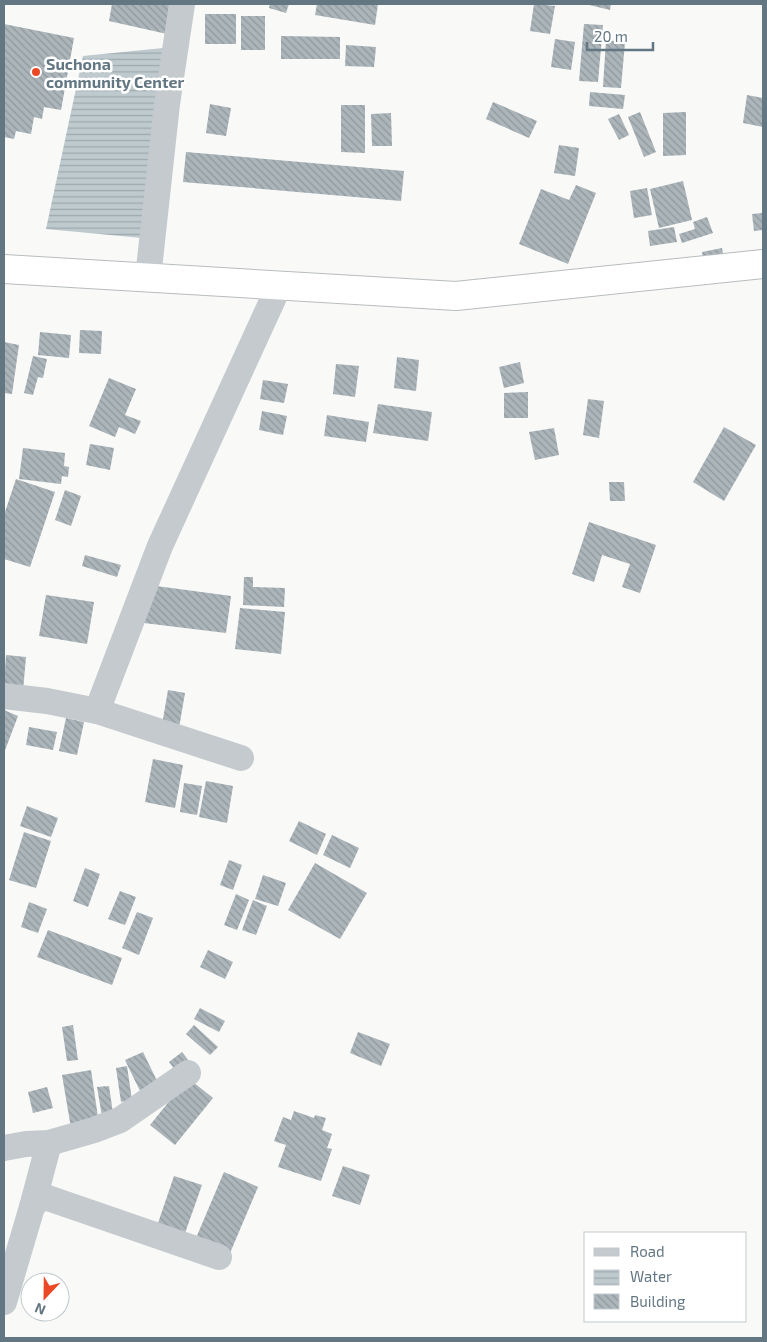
<svg xmlns="http://www.w3.org/2000/svg" width="767" height="1342" font-family="'Exo 2',sans-serif">
<defs>
<pattern id="water-rules" width="6" height="5" patternUnits="userSpaceOnUse" patternTransform="scale(1.25)"><rect width="6" height="5" fill="#becace"/><path d="M0 2.5h6" fill="none" stroke="#9ea9ad"/></pattern>
<pattern id="building-back-hatch" width="6" height="6" patternUnits="userSpaceOnUse" patternTransform="scale(1.25)"><rect width="6" height="6" fill="#abb5ba"/><path d="M-1 5l2 2M0 0l6 6M5-1l2 2" fill="none" stroke="#8f989d"/></pattern>
</defs>
<rect width="100%" height="100%" fill="#f9f9f7"/>
<!-- water -->
<path fill="url(#water-rules)" d="M 173,47 L 142,238 L 46,229 L 83,56 Z"/>
<!-- building -->
<g fill="url(#building-back-hatch)">
<path d="M 112,4 L 173,4 L 167,34 L 109,21 Z"/>
<path d="M 270,4 L 289,4 L 286,13 L 269,8 Z"/>
<path d="M 317,4 L 378,4 L 375,25 L 315,15 Z"/>
<path d="M 534,4 L 555,6 L 550,34 L 530,31 Z"/>
<path d="M 585,4 L 611,4 L 610,10 Z"/>
<rect x="205" y="14" width="31" height="30"/>
<rect x="241" y="16" width="24" height="34"/>
<path d="M 4,24 L 74,38 L 61,110 L 44,107 L 42,119 L 34,117 L 31,134 L 16,131 L 14,139 L 4,137 Z"/>
<path d="M 584,24 L 603,25 L 598,82 L 579,81 Z"/>
<path d="M 281,36 L 340,37 L 340,59 L 281,59 Z"/>
<path d="M 555,39 L 575,42 L 571,70 L 551,67 Z"/>
<path d="M 606,40 L 625,42 L 621,88 L 603,87 Z"/>
<path d="M 346,45 L 376,47 L 374,67 L 345,66 Z"/>
<path d="M 590,92 L 625,95 L 623,109 L 589,106 Z"/>
<path d="M 747,95 L 763,98 L 763,127 L 743,123 Z"/>
<path d="M 493,102 L 537,121 L 529,138 L 486,119 Z"/>
<path d="M 210,104 L 231,108 L 226,136 L 206,133 Z"/>
<path d="M 341,105 L 365,105 L 365,153 L 341,152 Z"/>
<path d="M 640,112 L 656,152 L 644,157 L 628,117 Z"/>
<path d="M 686,112 L 686,155 L 663,156 L 663,113 Z"/>
<path d="M 391,113 L 392,146 L 372,146 L 371,114 Z"/>
<path d="M 619,114 L 629,135 L 619,140 L 608,119 Z"/>
<path d="M 559,145 L 579,148 L 575,176 L 554,173 Z"/>
<path d="M 186,152 L 404,171 L 401,201 L 183,182 Z"/>
<path d="M 683,181 L 692,220 L 659,228 L 650,189 Z"/>
<path d="M 576,185 L 596,193 L 568,264 L 519,244 L 541,189 L 569,200 Z"/>
<path d="M 647,188 L 652,215 L 634,218 L 630,191 Z"/>
<path d="M 763,213 L 763,230 L 754,231 L 752,214 Z"/>
<path d="M 707,217 L 713,233 L 682,243 L 679,234 L 695,229 L 693,222 Z"/>
<path d="M 674,227 L 677,242 L 650,246 L 648,231 Z"/>
<path d="M 722,248 L 725,265 L 705,269 L 702,252 Z"/>
<path d="M 80,330 L 102,331 L 101,354 L 79,353 Z"/>
<path d="M 40,332 L 71,335 L 69,358 L 38,355 Z"/>
<path d="M 4,342 L 19,345 L 12,394 L 4,393 Z"/>
<path d="M 33,356 L 47,359 L 43,378 L 38,377 L 33,395 L 24,393 Z"/>
<path d="M 397,357 L 419,360 L 416,391 L 394,388 Z"/>
<path d="M 520,362 L 524,383 L 504,388 L 499,367 Z"/>
<path d="M 336,364 L 359,366 L 355,397 L 333,394 Z"/>
<path d="M 109,378 L 136,389 L 125,415 L 141,421 L 135,434 L 119,427 L 115,437 L 89,426 Z"/>
<path d="M 263,380 L 288,384 L 284,403 L 260,399 Z"/>
<path d="M 528,392 L 528,418 L 504,418 L 504,393 Z"/>
<path d="M 588,399 L 604,401 L 599,438 L 583,435 Z"/>
<path d="M 378,404 L 432,412 L 428,441 L 373,433 Z"/>
<path d="M 262,411 L 287,416 L 283,435 L 259,430 Z"/>
<path d="M 327,415 L 369,422 L 366,442 L 324,436 Z"/>
<path d="M 724,427 L 756,445 L 724,501 L 693,482 Z"/>
<path d="M 554,428 L 559,455 L 535,460 L 529,432 Z"/>
<path d="M 90,444 L 114,448 L 110,470 L 86,465 Z"/>
<path d="M 23,448 L 65,453 L 64,466 L 69,467 L 68,477 L 62,476 L 61,484 L 19,479 Z"/>
<path d="M 16,479 L 55,492 L 30,567 L 4,559 L 4,515 Z"/>
<path d="M 609,482 L 624,482 L 625,501 L 610,501 Z"/>
<path d="M 65,490 L 81,496 L 71,526 L 55,520 Z"/>
<path d="M 589,522 L 656,545 L 640,593 L 622,587 L 630,564 L 602,555 L 594,582 L 572,574 Z"/>
<path d="M 85,555 L 121,565 L 117,577 L 82,566 Z"/>
<path d="M 244,577 L 253,577 L 253,587 L 285,588 L 284,607 L 243,605 Z"/>
<path d="M 149,585 L 231,596 L 226,633 L 144,623 Z"/>
<path d="M 46,595 L 94,602 L 87,644 L 39,636 Z"/>
<path d="M 240,608 L 285,612 L 281,654 L 235,649 Z"/>
<path d="M 6,655 L 26,657 L 23,691 L 4,688 Z"/>
<path d="M 168,690 L 185,693 L 179,728 L 162,725 Z"/>
<path d="M 4,710 L 18,716 L 4,753 Z"/>
<path d="M 66,718 L 84,722 L 77,755 L 59,751 Z"/>
<path d="M 29,727 L 57,732 L 53,750 L 26,745 Z"/>
<path d="M 153,759 L 183,765 L 175,808 L 145,802 Z"/>
<path d="M 206,781 L 233,786 L 227,823 L 199,817 Z"/>
<path d="M 184,783 L 202,786 L 197,815 L 180,812 Z"/>
<path d="M 27,806 L 58,818 L 51,837 L 20,826 Z"/>
<path d="M 299,821 L 326,834 L 317,855 L 289,841 Z"/>
<path d="M 24,832 L 51,841 L 36,888 L 9,880 Z"/>
<path d="M 332,835 L 359,848 L 350,868 L 323,855 Z"/>
<path d="M 229,860 L 242,865 L 233,890 L 220,885 Z"/>
<path d="M 315,863 L 367,893 L 340,939 L 288,910 Z"/>
<path d="M 85,868 L 100,874 L 88,907 L 73,901 Z"/>
<path d="M 263,875 L 286,883 L 278,906 L 255,899 Z"/>
<path d="M 120,891 L 136,897 L 125,925 L 108,919 Z"/>
<path d="M 236,894 L 249,900 L 237,930 L 224,925 Z"/>
<path d="M 253,900 L 267,906 L 256,935 L 242,930 Z"/>
<path d="M 29,902 L 47,909 L 38,933 L 21,927 Z"/>
<path d="M 137,912 L 153,918 L 139,955 L 122,948 Z"/>
<path d="M 48,930 L 122,958 L 112,985 L 37,957 Z"/>
<path d="M 208,950 L 233,962 L 225,979 L 200,967 Z"/>
<path d="M 200,1008 L 225,1021 L 219,1032 L 194,1019 Z"/>
<path d="M 73,1025 L 78,1060 L 67,1061 L 62,1027 Z"/>
<path d="M 194,1025 L 218,1047 L 210,1055 L 186,1034 Z"/>
<path d="M 358,1032 L 390,1044 L 381,1066 L 350,1053 Z"/>
<path d="M 143,1052 L 160,1087 L 142,1095 L 125,1060 Z"/>
<path d="M 182,1052 L 192,1065 L 179,1075 L 169,1062 Z"/>
<path d="M 127,1066 L 132,1100 L 121,1102 L 116,1068 Z"/>
<path d="M 91,1070 L 99,1124 L 71,1128 L 62,1075 Z"/>
<path d="M 188,1078 L 213,1098 L 175,1145 L 150,1125 Z"/>
<path d="M 109,1086 L 114,1120 L 103,1122 L 97,1087 Z"/>
<path d="M 47,1087 L 53,1108 L 33,1113 L 28,1092 Z"/>
<path d="M 294,1111 L 314,1118 L 315,1115 L 326,1118 L 322,1130 L 332,1134 L 327,1148 L 332,1149 L 321,1181 L 278,1167 L 286,1145 L 274,1141 L 283,1117 L 291,1120 Z"/>
<path d="M 343,1166 L 370,1175 L 360,1205 L 332,1196 Z"/>
<path d="M 224,1172 L 258,1187 L 230,1253 L 196,1238 Z"/>
<path d="M 174,1176 L 202,1185 L 184,1236 L 157,1226 Z"/>
</g>
<g fill="none" stroke-linecap="round" stroke-linejoin="round">
<!-- highway casing -->
<g stroke="#b7bcbf" stroke-width="30">
<path id="highway" d="M 4,269 L 456,296 L 763,264"/>
</g>
<!-- street -->
<g stroke="#c4cacd" stroke-width="26">
<path d="M 148,278 L 167,104 L 182,4"/>
<path d="M 4,696 L 47,701 L 97,711 L 160,546 L 279,286"/>
<path d="M 97,711 L 241,758"/>
<path d="M 4,1148 L 26,1144 L 49,1143 L 94,1130 L 120,1120 L 188,1073"/>
<path d="M 32,1207 L 49,1143"/>
<path d="M 4,1302 L 32,1207 L 38,1200 L 45,1197 L 219,1257"/>
</g>
<!-- highway -->
<use href="#highway" stroke="#fff" stroke-width="28"/>
</g>
<!-- markers -->
<circle fill="#eb4925" stroke="#fff" stroke-width="2" cx="36" cy="72" r="5"/>
<g text-anchor="middle" dominant-baseline="central" stroke-width="5" stroke-linejoin="round" paint-order="stroke">
<!-- poi labels -->
<g font-size="16" font-weight="bold" fill="#637783" stroke="#fff" text-anchor="start">
<text x="46" y="63">Suchona<tspan x="46" dy="18">community Center</tspan></text>
</g>
</g>
<!-- border -->
<rect width="767" height="1342" fill="none" stroke="#637783" stroke-width="10"/>
<!-- legend -->
<rect x="584" y="1232" width="162" height="90" fill="#ffffff" stroke="#c1c9cd"/>
<rect x="594" y="1248" width="25" height="8" fill="#c4cacd" stroke="#c1c9cd"/>
<text x="630" y="1257" font-size="15" fill="#637783">Road</text>
<rect x="594" y="1270" width="25" height="15" fill="url(#water-rules)" stroke="#c1c9cd"/>
<text x="630" y="1282" font-size="15" fill="#637783">Water</text>
<rect x="594" y="1294" width="25" height="15" fill="url(#building-back-hatch)" stroke="#c1c9cd"/>
<text x="630" y="1307" font-size="15" fill="#637783">Building</text>
<!-- north arrow -->
<g transform="translate(45 1297) rotate(202)"><circle r="24" fill="#ffffff" stroke="#c1c9cd"/>
<path d="M0-4L9 19L0 12L-9 19Z" fill="#eb4925"/>
<text y="-8" font-size="14" font-weight="bold" text-anchor="middle" fill="#637783">N</text>
</g>
<!-- scale -->
<path d="M587 42v8h66v-8" fill="none" stroke="#637783" stroke-width="2.5"/>
<text x="594" y="42" font-size="15" fill="#637783" stroke="#ffffff" stroke-width="4" paint-order="stroke">20 m</text>
</svg>
